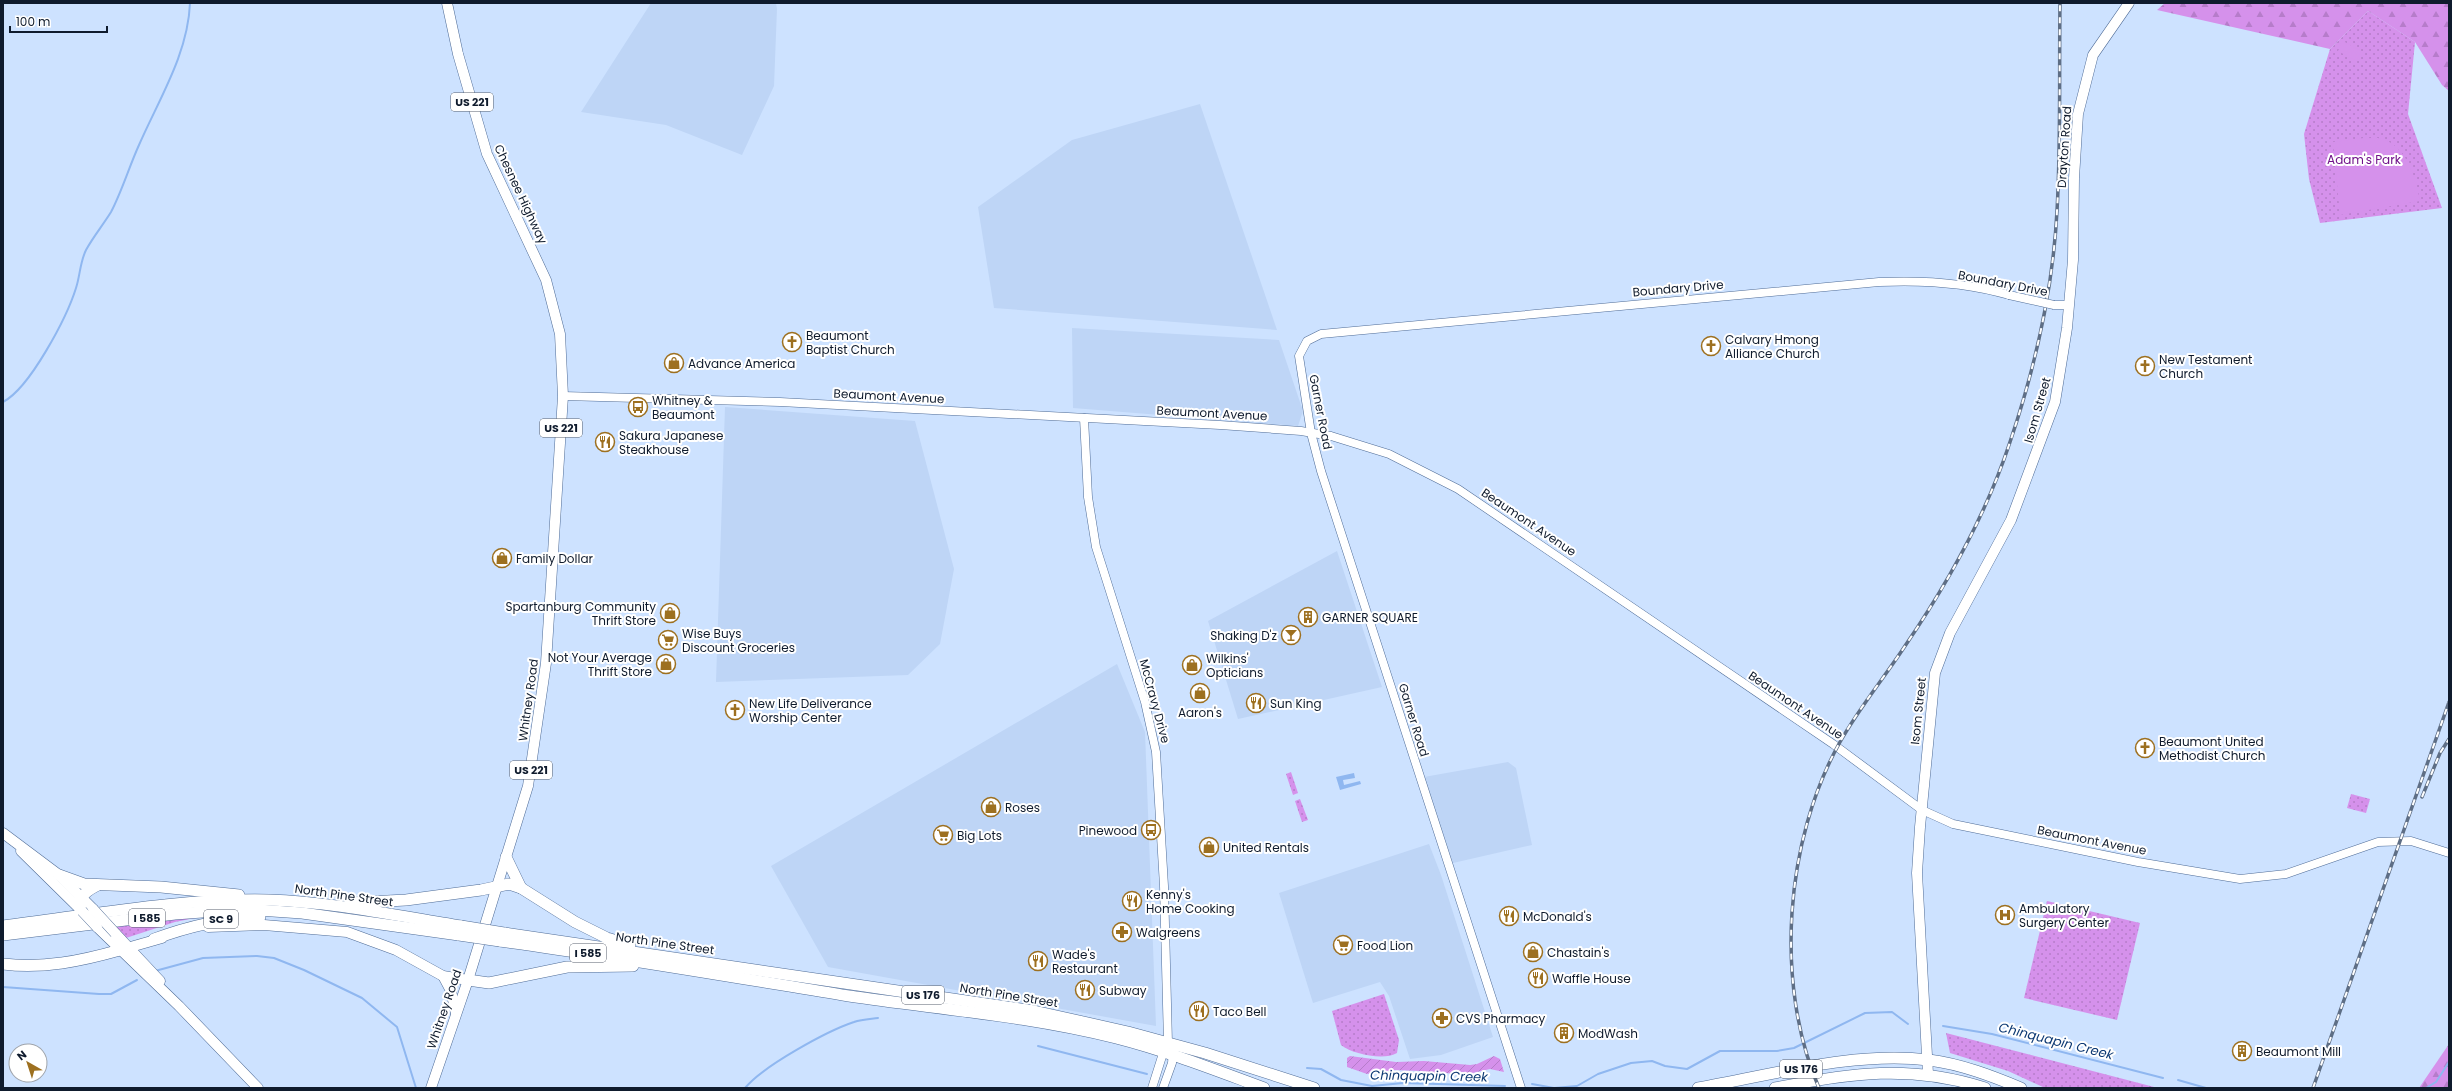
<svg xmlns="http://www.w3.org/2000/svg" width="2452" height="1091" font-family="Poppins,sans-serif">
<defs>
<pattern id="grass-dots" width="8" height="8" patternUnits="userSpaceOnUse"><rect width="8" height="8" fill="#d591eb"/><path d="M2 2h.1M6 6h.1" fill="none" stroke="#b67cca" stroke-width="1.8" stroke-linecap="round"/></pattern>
<pattern id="forest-firs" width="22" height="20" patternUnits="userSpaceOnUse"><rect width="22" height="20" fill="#d591eb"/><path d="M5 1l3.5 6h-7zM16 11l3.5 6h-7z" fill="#b67cca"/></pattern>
<pattern id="garden-furrows" width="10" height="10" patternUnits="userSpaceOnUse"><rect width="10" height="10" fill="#d591eb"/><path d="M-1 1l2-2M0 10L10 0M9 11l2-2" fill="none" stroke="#b67cca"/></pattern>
</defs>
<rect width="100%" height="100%" fill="#cde2ff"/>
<!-- built -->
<g fill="#bed5f6">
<path d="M 651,3 L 776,3 L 777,9 L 774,86 L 742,155 L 666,125 L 581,112 Z"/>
<path d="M 1200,104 L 1277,330 L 994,308 L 978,207 L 1072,140 Z"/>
<path d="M 1072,328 L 1279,340 L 1303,411 L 1298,426 L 1073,408 Z"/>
<path d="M 725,407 L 915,421 L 954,569 L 940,644 L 908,675 L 716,682 Z"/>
<path d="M 1337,551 L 1382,687 L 1238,719 L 1208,621 Z"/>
<path d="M 1117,664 L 1145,732 L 1156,1026 L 828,967 L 771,866 Z"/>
<path d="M 1508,762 L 1516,768 L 1532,845 L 1453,863 L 1424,777 Z"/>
<path d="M 1429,844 L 1441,875 L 1493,1037 L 1441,1055 L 1410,1059 L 1389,996 L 1380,982 L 1313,1003 L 1279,893 Z"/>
</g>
<!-- grass -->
<g fill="url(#grass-dots)">
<path d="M 2368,11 L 2415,42 L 2408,114 L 2442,208 L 2320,223 L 2309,179 L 2304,134 L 2330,49 Z"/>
<path d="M 1291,772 L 1298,793 L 1293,795 L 1286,774 Z"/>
<path d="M 2351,794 L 2370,799 L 2366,813 L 2347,808 Z"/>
<path d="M 1300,799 L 1308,820 L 1302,822 L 1295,801 Z"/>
<path d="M 2047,901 L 2140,923 L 2117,1020 L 2024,998 Z"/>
<path d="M 225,912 L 175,922 L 126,938 L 111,923 Z"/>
<path d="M 1384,994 L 1399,1040 L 1397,1053 C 1384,1061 1352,1054 1341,1045 L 1332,1011 Z"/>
<path d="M 1946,1033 L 2158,1088 L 2045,1088 L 2008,1071 L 1950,1053 Z"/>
</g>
<!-- forest -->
<g fill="url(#forest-firs)">
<path d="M 2165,3 L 2449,3 L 2449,91 L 2442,85 L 2415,42 L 2368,11 L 2330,49 L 2157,10 Z"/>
<path d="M 2449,1044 L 2449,1088 L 2419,1088 Z"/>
</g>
<!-- garden -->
<path fill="url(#garden-furrows)" d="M 1350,1056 L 1396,1062 L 1424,1061 L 1470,1065 L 1477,1064 L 1494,1056 L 1500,1059 L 1504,1072 L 1490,1069 L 1464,1075 L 1446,1073 L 1436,1076 L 1420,1071 L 1395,1070 L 1367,1074 L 1347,1067 L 1347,1058 Z"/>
<!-- pitch -->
<g fill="#d591eb">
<path d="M 2343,41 L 2361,51 L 2356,61 L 2338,51 Z"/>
<path d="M 2364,138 C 2369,139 2377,137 2382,139 C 2407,146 2416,179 2420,201 L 2340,215 L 2333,142 Z"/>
</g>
<!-- water -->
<path fill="#8fb7f0" d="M 1354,773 L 1355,778 L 1343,780 L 1344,785 L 1360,781 L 1361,784 L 1340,790 L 1336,777 Z"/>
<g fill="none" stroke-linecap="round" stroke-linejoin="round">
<!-- stream -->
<g stroke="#8fb7f0" stroke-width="2">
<path d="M 3,402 C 30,388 67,317 76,288 C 80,276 80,262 86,250 C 93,237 103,225 111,212 C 122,191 129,167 139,145 C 159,99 188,54 190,3"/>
<path d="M 155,971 L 203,958 L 257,956 L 274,958 L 304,970 L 362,998 L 397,1027 L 416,1088"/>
<path d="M 3,987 L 99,994 L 111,994 L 137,980"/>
<path d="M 1943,1026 L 1992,1034 L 2163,1078"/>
<path d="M 1038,1046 L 1147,1074"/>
<path d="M 1307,1068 L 1321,1069 L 1341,1080 L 1372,1086 L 1403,1083 L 1505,1086"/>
<path d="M 2178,1080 L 2206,1088"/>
<path d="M 1532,1084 L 1554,1088 L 1577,1086 L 1598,1074 L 1631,1063 L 1652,1061 L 1665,1066 L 1687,1069 L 1720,1051 L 1777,1051 L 1794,1048 L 1865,1013 L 1892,1012 L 1908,1024"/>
<path d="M 745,1088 C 763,1066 827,1031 854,1022 C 862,1019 871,1019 878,1018"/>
<path d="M 2426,1088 L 2436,1082 L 2449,1062"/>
</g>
<!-- minor casing -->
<g stroke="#4f6c97" stroke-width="9">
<g id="minor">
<path d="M 2054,305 L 2068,305"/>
<path d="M 563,396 L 780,402 L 1220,425 L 1301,431 L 1331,436 L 1389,454 L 1458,489 L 1833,744 L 1922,810 L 1953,824 L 2138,862 L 2240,879 L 2286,874 L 2378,842 L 2411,841 L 2449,853"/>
<path d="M 1084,418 L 1088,497 L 1096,547 L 1145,702 L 1156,752 L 1164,886 L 1168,1043"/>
<path d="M 1152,1088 L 1165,1047"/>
<path d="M 1163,1088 L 1172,1063 L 1173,1051"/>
<path d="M 1521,1088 L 1321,471 L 1311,433 L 1299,356 L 1307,341 L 1321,334 L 1879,282 C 1922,280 1968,283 2009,295"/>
</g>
</g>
<!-- major casing -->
<g stroke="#4f6c97" stroke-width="11">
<g id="major">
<path d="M 3,833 L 59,875 L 93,909"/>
<path d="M 21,851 L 82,911"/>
<path d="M 97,927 L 179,1006 L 258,1088"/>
<path d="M 208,927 L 264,925 L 347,932 L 396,950 L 443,976 L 468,980"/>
<path d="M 115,933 L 160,981"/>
<path d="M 120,950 L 162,938"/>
<path d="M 443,976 L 451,991 L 456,1013"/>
<path d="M 1928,1074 L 1917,873 L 1920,827 L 1935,673 L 1950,633 L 2011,520 L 2055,402 L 2067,328 L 2073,260 L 2074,178 L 2078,114 L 2093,55 L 2129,3"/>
<path d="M 431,1088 L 468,980 L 528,786 L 546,663 L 563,396 L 560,334 L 546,280 L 487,154 L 458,54 L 447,3"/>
</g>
</g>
<!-- highway casing -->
<g stroke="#4f6c97" stroke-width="12">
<g id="highway">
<path d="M 506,857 L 521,888"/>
<path d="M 59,875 L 84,884 L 161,887 L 239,895"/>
<path d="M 350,903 L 406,900 L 481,890 L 509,884 L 521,888 L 575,922 L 607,938 L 630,945"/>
<path d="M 80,909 C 78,896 88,890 98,885"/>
<path d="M 3,926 C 91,915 180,898 269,900 C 333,902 398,916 461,926"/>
<path d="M 504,933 L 1034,1011 L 1128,1032 L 1205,1053 L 1314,1088"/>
<path d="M 3,935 L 175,914 L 243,909 L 302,913 L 459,935"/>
<path d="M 154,939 C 189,926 222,918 260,917"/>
<path d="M 500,941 C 617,957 733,977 849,996 C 937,1009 1029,1016 1116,1038 C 1167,1051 1215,1070 1264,1088"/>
<path d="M 3,964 C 43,969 81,961 120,950"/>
<path d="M 468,980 L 489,983 L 567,967 L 633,966"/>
<path d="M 1698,1088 C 1773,1075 1852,1051 1929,1060 C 1961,1064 1992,1076 2021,1088"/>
<path d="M 1775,1088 C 1850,1073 1911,1064 1985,1088"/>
</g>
</g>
<!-- minor -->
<use href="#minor" stroke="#fff" stroke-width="8"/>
<!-- major -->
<use href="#major" stroke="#fff" stroke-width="10"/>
<!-- highway -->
<use href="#highway" stroke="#fff" stroke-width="11"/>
<!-- rail casing -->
<g stroke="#5e6e85" stroke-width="3.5">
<g id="rail">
<path d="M 2422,797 L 2440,753 L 2449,739"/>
<path d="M 1819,1088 C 1774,984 1785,840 1840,742 C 1859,708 1884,678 1905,646 C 1948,583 1986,515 2010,442 C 2035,368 2053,288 2057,211 C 2061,142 2059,72 2060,3"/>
<path d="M 2313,1088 L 2449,702"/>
</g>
</g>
<!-- rail -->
<use href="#rail" stroke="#fff" stroke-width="2" stroke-dasharray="6" stroke-linecap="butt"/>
<!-- minor-bridge casing -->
<g stroke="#4f6c97" stroke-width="9" stroke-linecap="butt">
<path id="minor-bridge" d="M 2009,295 L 2054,305"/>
</g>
<!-- major-bridge casing -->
<g stroke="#4f6c97" stroke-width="11" stroke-linecap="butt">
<g id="major-bridge">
<path d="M 93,909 L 115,933"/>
<path d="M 82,911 L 97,927"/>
</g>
</g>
<!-- highway-bridge casing -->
<g stroke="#4f6c97" stroke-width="12" stroke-linecap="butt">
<g id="highway-bridge">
<path d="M 461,926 L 504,933"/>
<path d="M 459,935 L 500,941"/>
</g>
</g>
<!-- minor-bridge -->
<use href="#minor-bridge" stroke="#fff" stroke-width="8"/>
<!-- major-bridge -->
<use href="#major-bridge" stroke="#fff" stroke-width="10"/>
<!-- highway-bridge -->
<use href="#highway-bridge" stroke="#fff" stroke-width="11"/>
</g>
<!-- icons -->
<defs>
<g id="church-ring" transform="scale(1)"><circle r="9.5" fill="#fff" stroke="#9d7020" stroke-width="1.5"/><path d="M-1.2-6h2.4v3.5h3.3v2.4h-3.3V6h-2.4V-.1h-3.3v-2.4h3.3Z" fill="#9d7020"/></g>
<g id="shop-ring" transform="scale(1)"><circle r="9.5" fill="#fff" stroke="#9d7020" stroke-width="1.5"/><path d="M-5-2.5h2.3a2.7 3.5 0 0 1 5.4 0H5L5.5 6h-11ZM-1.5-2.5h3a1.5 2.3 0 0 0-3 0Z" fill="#9d7020"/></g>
<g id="bus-ring" transform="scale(1)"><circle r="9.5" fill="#fff" stroke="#9d7020" stroke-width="1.5"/><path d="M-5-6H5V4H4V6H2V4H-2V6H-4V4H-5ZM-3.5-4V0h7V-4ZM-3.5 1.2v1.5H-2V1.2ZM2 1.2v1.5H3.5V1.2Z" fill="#9d7020"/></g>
<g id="restaurant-ring" transform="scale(1)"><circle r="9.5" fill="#fff" stroke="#9d7020" stroke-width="1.5"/><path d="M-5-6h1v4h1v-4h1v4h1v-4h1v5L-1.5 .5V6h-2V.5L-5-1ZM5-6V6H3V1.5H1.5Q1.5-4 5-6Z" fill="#9d7020"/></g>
<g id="building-ring" transform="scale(1)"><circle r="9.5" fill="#fff" stroke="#9d7020" stroke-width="1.5"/><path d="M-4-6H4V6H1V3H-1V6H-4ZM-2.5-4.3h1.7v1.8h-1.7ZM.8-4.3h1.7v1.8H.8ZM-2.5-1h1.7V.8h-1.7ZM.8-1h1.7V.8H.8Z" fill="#9d7020"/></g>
<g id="bar-ring" transform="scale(1)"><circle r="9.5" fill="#fff" stroke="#9d7020" stroke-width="1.5"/><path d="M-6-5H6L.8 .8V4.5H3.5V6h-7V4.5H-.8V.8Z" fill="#9d7020"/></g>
<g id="supermarket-ring" transform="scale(1)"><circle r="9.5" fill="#fff" stroke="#9d7020" stroke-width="1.5"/><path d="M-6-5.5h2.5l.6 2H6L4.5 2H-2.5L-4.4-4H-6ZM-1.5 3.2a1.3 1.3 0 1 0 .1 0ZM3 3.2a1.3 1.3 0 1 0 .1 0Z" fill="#9d7020"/></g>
<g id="hospital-ring" transform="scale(1)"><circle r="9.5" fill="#fff" stroke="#9d7020" stroke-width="1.5"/><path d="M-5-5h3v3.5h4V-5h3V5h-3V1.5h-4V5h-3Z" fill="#9d7020"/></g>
<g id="pharmacy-ring" transform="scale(1)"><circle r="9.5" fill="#fff" stroke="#9d7020" stroke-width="1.5"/><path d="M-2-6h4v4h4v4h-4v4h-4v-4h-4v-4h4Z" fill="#9d7020"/></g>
</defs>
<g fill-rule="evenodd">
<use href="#church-ring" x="792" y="342"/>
<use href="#church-ring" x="1711" y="346"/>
<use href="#shop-ring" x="674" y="363"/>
<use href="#church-ring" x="2145" y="366"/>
<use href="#bus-ring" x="638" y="407"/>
<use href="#restaurant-ring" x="605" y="442"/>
<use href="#shop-ring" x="502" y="558"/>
<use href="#shop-ring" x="670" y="613"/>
<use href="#building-ring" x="1308" y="617"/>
<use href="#bar-ring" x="1291" y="635"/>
<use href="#supermarket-ring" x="668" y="640"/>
<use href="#shop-ring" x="666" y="664"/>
<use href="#shop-ring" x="1192" y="665"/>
<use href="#shop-ring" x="1200" y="693"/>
<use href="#restaurant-ring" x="1256" y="703"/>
<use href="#church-ring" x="735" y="710"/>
<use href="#church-ring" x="2145" y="748"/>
<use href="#shop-ring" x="991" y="807"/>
<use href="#bus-ring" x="1151" y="830"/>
<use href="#supermarket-ring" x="943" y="835"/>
<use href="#shop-ring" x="1209" y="847"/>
<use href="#restaurant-ring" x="1132" y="901"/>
<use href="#hospital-ring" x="2005" y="915"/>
<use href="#restaurant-ring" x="1509" y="916"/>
<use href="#pharmacy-ring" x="1122" y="932"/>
<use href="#supermarket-ring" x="1343" y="945"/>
<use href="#shop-ring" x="1533" y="952"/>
<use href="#restaurant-ring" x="1038" y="961"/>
<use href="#restaurant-ring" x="1538" y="978"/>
<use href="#restaurant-ring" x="1085" y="990"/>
<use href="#restaurant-ring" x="1199" y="1011"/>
<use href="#pharmacy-ring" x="1442" y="1018"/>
<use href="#building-ring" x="1564" y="1033"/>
<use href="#building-ring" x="2242" y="1051"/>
</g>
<g text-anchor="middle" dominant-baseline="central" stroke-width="4" stroke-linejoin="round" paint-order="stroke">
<!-- shield labels -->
<g fill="#fff" stroke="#575f6c" stroke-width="1">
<rect x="451" y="93" width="42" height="18" rx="3"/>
<rect x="540" y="419" width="42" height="18" rx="3"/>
<rect x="510" y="761" width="42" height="18" rx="3"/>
<rect x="129" y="909" width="36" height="18" rx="3"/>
<rect x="204" y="910" width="34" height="18" rx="3"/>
<rect x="570" y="944" width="36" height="18" rx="3"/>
<rect x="902" y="986" width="42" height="18" rx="3"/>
<rect x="1780" y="1060" width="42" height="18" rx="3"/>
</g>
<g font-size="11" font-weight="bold" fill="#0f1b2d">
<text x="472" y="102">US 221</text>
<text x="561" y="428">US 221</text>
<text x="531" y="770">US 221</text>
<text x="147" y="918">I 585</text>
<text x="221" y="919">SC 9</text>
<text x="588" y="953">I 585</text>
<text x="923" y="995">US 176</text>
<text x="1801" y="1069">US 176</text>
</g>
<!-- street labels -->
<g font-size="12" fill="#0f1b2d" stroke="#fff">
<text transform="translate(2064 147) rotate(-86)">Drayton Road</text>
<text transform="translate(521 194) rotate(65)">Chesnee Highway</text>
<text transform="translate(2003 283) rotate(11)">Boundary Drive</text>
<text transform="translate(1678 288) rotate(-5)">Boundary Drive</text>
<text transform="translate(889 396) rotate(3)">Beaumont Avenue</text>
<text transform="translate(2037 410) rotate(-74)">Isom Street</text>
<text transform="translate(1321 412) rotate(79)">Garner Road</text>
<text transform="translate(1212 413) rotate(3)">Beaumont Avenue</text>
<text transform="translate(1529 522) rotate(34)">Beaumont Avenue</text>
<text transform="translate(528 700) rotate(-82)">Whitney Road</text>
<text transform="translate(1155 701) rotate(75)">McCravy Drive</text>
<text transform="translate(1796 705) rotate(34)">Beaumont Avenue</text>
<text transform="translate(1918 711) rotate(-84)">Isom Street</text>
<text transform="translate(1414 720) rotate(73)">Garner Road</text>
<text transform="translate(2092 840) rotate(11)">Beaumont Avenue</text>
<text transform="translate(344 895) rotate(8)">North Pine Street</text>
<text transform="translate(665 943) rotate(8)">North Pine Street</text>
<text transform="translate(1009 995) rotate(9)">North Pine Street</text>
<text transform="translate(444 1009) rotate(-71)">Whitney Road</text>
</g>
<!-- park labels -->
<g font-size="12" fill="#701289" stroke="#fff">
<text x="2364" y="159">Adam's Park</text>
</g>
<!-- poi labels -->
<g font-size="12" fill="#0f1b2d" stroke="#fff" text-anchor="start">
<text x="806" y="335">Beaumont<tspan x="806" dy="14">Baptist Church</tspan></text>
<text x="1725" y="339">Calvary Hmong<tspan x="1725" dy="14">Alliance Church</tspan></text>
<text x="2159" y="359">New Testament<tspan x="2159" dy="14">Church</tspan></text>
<text x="688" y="363">Advance America</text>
<text x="652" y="400">Whitney &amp;<tspan x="652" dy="14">Beaumont</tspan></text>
<text x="619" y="435">Sakura Japanese<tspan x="619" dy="14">Steakhouse</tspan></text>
<text x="516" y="558">Family Dollar</text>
<text x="656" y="606" text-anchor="end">Spartanburg Community<tspan x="656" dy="14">Thrift Store</tspan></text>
<text x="1322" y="617">GARNER SQUARE</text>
<text x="682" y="633">Wise Buys<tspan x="682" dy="14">Discount Groceries</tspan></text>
<text x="1277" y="635" text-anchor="end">Shaking D'z</text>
<text x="652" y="657" text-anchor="end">Not Your Average<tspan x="652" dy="14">Thrift Store</tspan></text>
<text x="1206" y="658">Wilkins'<tspan x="1206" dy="14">Opticians</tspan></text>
<text x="749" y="703">New Life Deliverance<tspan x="749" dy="14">Worship Center</tspan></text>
<text x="1270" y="703">Sun King</text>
<text x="1200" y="712" text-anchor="middle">Aaron's</text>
<text x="2159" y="741">Beaumont United<tspan x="2159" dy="14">Methodist Church</tspan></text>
<text x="1005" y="807">Roses</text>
<text x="1137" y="830" text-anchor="end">Pinewood</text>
<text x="957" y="835">Big Lots</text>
<text x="1223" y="847">United Rentals</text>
<text x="1146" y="894">Kenny's<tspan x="1146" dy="14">Home Cooking</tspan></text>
<text x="2019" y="908">Ambulatory<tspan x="2019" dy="14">Surgery Center</tspan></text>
<text x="1523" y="916">McDonald's</text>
<text x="1136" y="932">Walgreens</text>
<text x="1357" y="945">Food Lion</text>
<text x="1547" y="952">Chastain's</text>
<text x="1052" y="954">Wade's<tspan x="1052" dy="14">Restaurant</tspan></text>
<text x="1552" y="978">Waffle House</text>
<text x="1099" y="990">Subway</text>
<text x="1213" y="1011">Taco Bell</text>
<text x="1456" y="1018">CVS Pharmacy</text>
<text x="1578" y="1033">ModWash</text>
<text x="2256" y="1051">Beaumont Mill</text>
</g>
<!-- water labels -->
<g font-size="13" font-style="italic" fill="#0e3a74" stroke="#fff">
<text transform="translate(2056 1041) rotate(14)">Chinquapin Creek</text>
<text transform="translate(1429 1076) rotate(1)">Chinquapin Creek</text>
</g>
</g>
<!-- border -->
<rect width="2452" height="1091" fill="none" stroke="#0f1b2d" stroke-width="8"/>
<!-- north arrow -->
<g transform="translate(28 1063) rotate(321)"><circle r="19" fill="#ffffff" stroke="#9fa4ab"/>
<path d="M0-3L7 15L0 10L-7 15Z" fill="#9d7020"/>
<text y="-6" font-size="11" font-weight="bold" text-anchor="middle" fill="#0f1b2d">N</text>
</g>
<!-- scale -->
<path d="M10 26v6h97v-6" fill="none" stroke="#0f1b2d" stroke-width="2"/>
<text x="16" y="26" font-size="12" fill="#0f1b2d" stroke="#ffffff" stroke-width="3" paint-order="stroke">100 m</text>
</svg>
